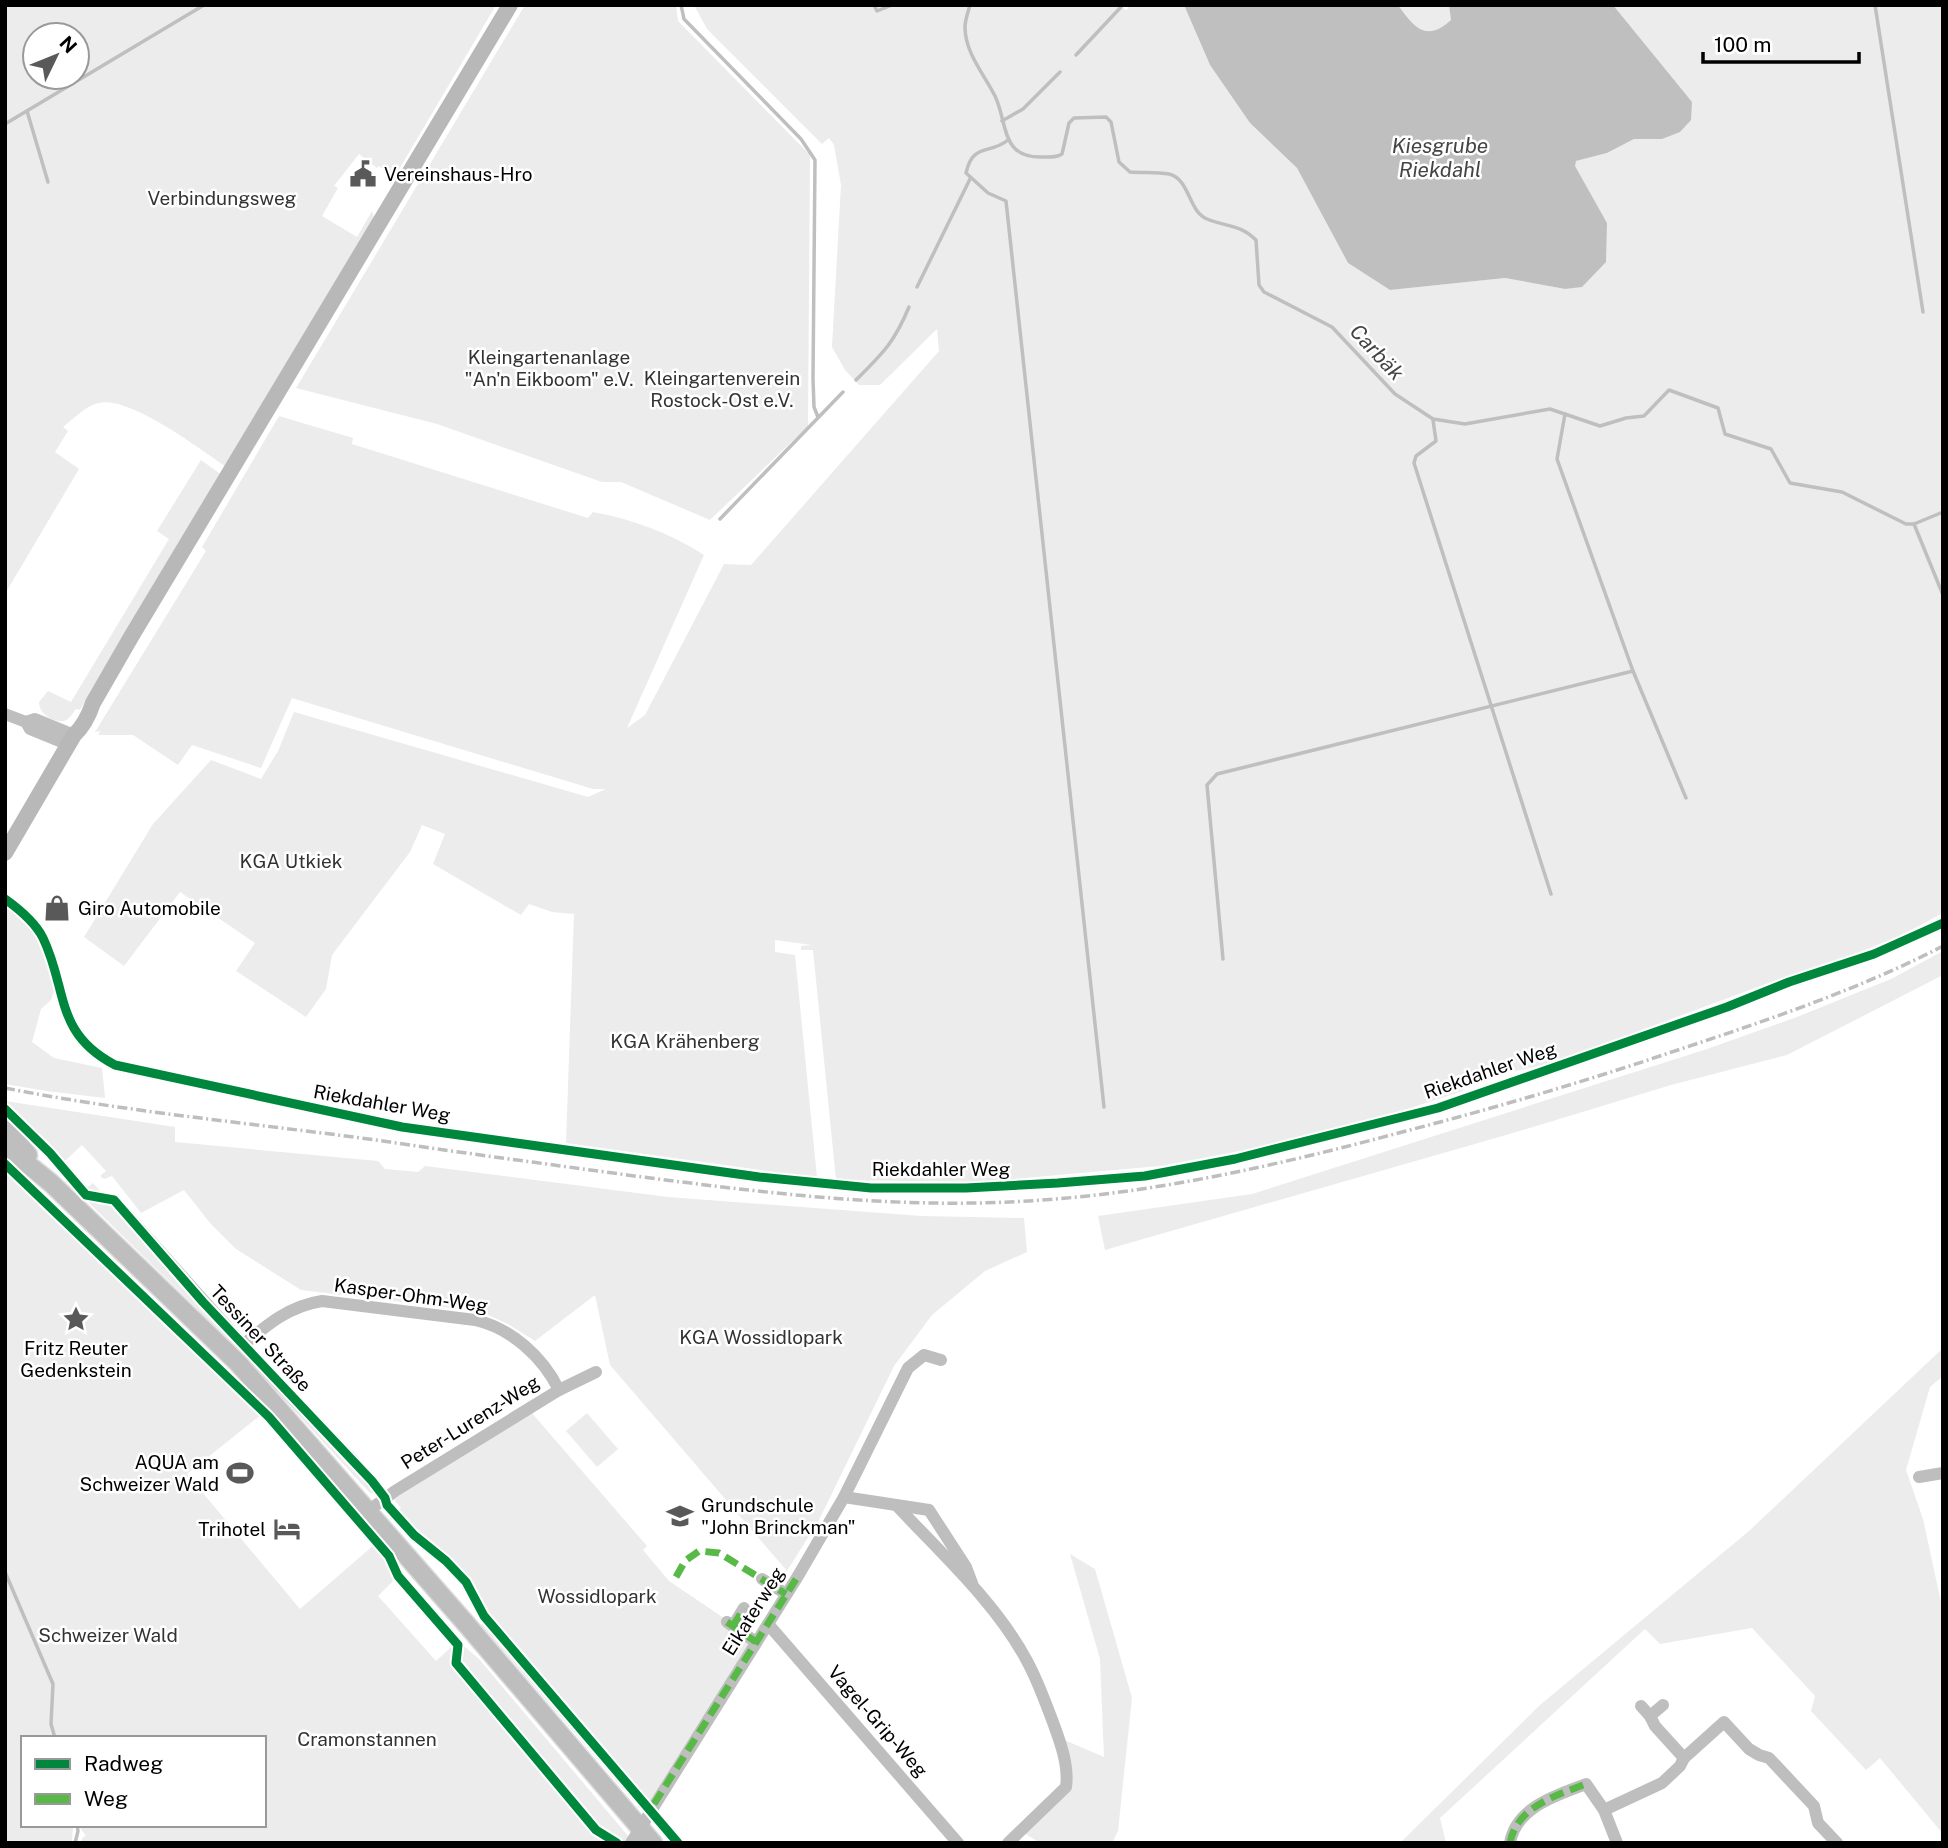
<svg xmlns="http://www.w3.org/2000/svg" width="1948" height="1848" font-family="'Public Sans',sans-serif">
<rect width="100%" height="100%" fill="#fff"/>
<!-- green -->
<g fill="#ececec" fill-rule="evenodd">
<path d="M 5,5 L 496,5 L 394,178 L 379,166 L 377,168 L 359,154 L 334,186 L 338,188 L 322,216 L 357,237 L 372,211 L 375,222 L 225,466 C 198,448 130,396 99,403 C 87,405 73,419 63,427 L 68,431 L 55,452 L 79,469 L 5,594 ZM 35,35 L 77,35 L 77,77 L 35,77 Z"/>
<path d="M 525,5 L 676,5 L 678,21 L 810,155 L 808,426 L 710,520 L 621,482 L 602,482 L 437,424 L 296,388 Z"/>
<path d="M 694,5 L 1120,5 L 1126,10 L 1131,5 L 1184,5 L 1210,65 L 1250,123 L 1297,168 L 1348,263 L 1390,290 L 1505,278 L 1565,289 L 1582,286 L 1607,223 L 1574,166 L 1576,161 L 1607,153 L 1634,139 L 1662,139 L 1692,103 L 1613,5 L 1943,5 L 1943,913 L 1904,934 L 1846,958 L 1785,977 L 1563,1059 C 1531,1069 1498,1074 1466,1084 L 1463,1091 L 1398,1112 L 1251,1149 L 1160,1166 L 980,1182 L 836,1180 L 813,950 L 801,950 L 801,946 L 812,945 L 775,940 L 775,952 L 795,955 L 817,1178 L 566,1143 L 574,914 L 552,912 L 529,904 L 521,915 L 433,864 L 445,834 L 422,825 L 410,852 L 332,955 L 326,989 L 306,1017 L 236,971 L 255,943 L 180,892 L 124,966 L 84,937 L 153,824 L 211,760 L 261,779 L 278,751 L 294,712 L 588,797 L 606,789 L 593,789 L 292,698 L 261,768 L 192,745 L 178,765 L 133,735 L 98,735 L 100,731 L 95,732 L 206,551 L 202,547 L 279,416 L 353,438 L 352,444 L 588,518 L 593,512 C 632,519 670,533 704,555 L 627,728 L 645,715 L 724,564 L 751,565 L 939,351 L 937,329 L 880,385 L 859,385 L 845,370 L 832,347 L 841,185 L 834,145 L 829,138 L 822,144 L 707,29 Z"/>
<path d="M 1398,5 L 1449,5 L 1451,20 C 1426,43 1414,27 1398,5 Z"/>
<path d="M 201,460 L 222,475 L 80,710 L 76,709 C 73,713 69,720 64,721 C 52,722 39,714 39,702 L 48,691 L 71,702 L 169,539 L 157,531 Z"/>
<path d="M 5,905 L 36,935 L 44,949 L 54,991 L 51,1000 L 41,1009 L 32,1042 L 54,1058 L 102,1068 L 105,1098 L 46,1091 L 5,1084 Z"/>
<path d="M 1943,951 L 1943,975 L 1787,1055 L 1671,1085 L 1513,1133 L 1105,1250 L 1098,1216 L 1252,1194 L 1707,1049 L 1797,1017 L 1891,979 Z"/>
<path d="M 5,1101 L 175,1127 L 175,1142 L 378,1161 L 385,1169 L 418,1172 L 425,1166 L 668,1197 L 922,1216 L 1024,1218 L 1027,1252 L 985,1271 L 932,1315 L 894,1366 L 819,1520 L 787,1571 L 610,1365 L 595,1295 L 535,1341 L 508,1324 L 479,1311 L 301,1290 L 236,1249 L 210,1223 L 184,1190 L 141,1213 L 112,1176 L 104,1179 L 100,1176 L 106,1171 L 82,1145 L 65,1161 L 88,1187 L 93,1183 L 104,1195 L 88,1192 L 51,1150 L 5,1105 Z"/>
<path d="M 5,1159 L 114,1260 L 203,1347 L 238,1385 L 5,1162 Z"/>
<path d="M 5,1168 L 262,1414 L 187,1474 L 300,1609 L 375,1544 L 397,1577 L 378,1596 L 436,1661 L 458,1641 L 479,1659 L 634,1843 L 80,1843 L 83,1837 L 86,1836 L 78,1825 L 264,1825 L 264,1738 L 23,1738 L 23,1825 L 73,1825 L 72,1843 L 5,1843 Z"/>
<path d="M 85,1199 L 111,1203 L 377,1494 L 370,1493 L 235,1346 Z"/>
<path d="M 1943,1348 L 1943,1376 L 1930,1387 L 1906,1470 L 1923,1519 L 1943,1611 L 1943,1834 L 1880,1758 L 1866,1770 L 1811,1711 L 1815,1696 L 1752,1628 L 1660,1644 L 1645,1629 L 1440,1818 L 1446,1843 L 1400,1843 L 1540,1705 L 1749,1531 Z"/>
<path d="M 531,1412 L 647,1546 L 643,1550 L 669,1581 L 755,1639 L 651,1801 L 646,1803 L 491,1623 L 467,1579 L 449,1560 L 415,1535 L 396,1512 L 401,1508 L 391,1496 Z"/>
<path d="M 587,1413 L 618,1449 L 597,1467 L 566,1431 Z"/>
<path d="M 1070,1554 L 1095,1569 L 1132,1698 L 1118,1831 L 1112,1843 L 1040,1843 L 1021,1831 L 1061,1794 L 1062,1739 L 1104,1757 L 1100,1659 Z"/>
<path d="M 485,1622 L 642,1804 L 635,1803 L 481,1625 Z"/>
</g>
<!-- water -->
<path fill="#bfbfbf" d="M 1184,5 L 1398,5 C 1414,27 1426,43 1451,20 L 1449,5 L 1613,5 L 1692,102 L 1691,120 L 1680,132 L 1662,139 L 1634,139 L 1607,153 L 1576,161 L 1575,166 L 1607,223 L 1606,262 L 1582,287 L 1565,289 L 1505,278 L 1390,290 L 1348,263 L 1297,168 L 1250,123 L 1210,65 Z"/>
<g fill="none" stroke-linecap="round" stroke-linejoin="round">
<!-- stream -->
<g stroke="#bfbfbf" stroke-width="3.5">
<path d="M 681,5 L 684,19 L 801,139 L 815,160 L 813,379 L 814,407 L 818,417"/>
<path d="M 874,5 L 877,11 L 892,5"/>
<path d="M 970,5 C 968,12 965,20 965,27 C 965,53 984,74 995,96 C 1008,123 1000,158 1042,157 C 1050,157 1056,158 1062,154 L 1069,123 L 1074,118 L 1106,117 L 1111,122 L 1119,162 L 1130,172 C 1142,173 1157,172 1169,174 C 1190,179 1188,211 1207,219 C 1226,227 1240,224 1256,240 L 1259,285 L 1264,292 L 1332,327 L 1395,394 L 1433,419 L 1465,424 L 1550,409 L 1600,426 L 1626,418 L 1644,416 L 1669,390 L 1718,408 L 1725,434 L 1771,449 L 1790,483 L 1842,492 L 1906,524 L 1914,524 L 1943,512"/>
<path d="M 1875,5 L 1923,312"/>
<path d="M 1076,55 L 1121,7"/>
<path d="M 27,111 L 48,182"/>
<path d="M 1002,121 L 1023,109 L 1060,72"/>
<path d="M 5,124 L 204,5"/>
<path d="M 1008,140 C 990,155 973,142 966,173 L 988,193 L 1006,201 L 1104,1107"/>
<path d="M 917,287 L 970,179"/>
<path d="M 856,380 C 883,353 894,343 909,307"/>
<path d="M 1433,420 L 1436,441 L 1416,456 L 1414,463 L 1551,894"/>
<path d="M 720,519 L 843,392"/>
<path d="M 1914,524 L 1943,595"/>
<path d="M 1633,671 L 1686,798"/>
<path d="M 1223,959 L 1207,785 L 1217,774 L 1633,671 L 1557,459 L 1565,414"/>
<path d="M 5,1572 L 53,1684 L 51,1724 L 55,1738"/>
<path d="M 75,1843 L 78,1831 L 77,1825"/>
</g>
<!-- primary casing -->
<g stroke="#dbdbdb" stroke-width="21">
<g id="primary">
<path d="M 5,1127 L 28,1155"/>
<path d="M 5,1146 L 51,1183 L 238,1363 L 468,1626 L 653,1843"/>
</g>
</g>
<!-- street -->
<g stroke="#bebebe" stroke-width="12">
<path d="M 5,714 L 26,722 L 30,729 L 69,745"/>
<path d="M 26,722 L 35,719 L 74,735"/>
<path d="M 5,899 C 19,909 35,922 43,938 C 68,990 54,1033 115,1065 L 402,1127 L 759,1177 L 871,1188 L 966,1188 L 1058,1183 L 1145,1176 L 1235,1159 L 1438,1108 L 1727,1007 L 1789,982 L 1874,954 L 1943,923"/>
<path d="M 114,1200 C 169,1261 223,1323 279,1384 C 314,1422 353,1456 385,1498"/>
<path d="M 243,1345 C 267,1325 289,1306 322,1301 L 475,1320 C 511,1328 543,1357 559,1390"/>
<path d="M 1919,1477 L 1943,1473"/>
<path d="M 844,1497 L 929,1510 L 966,1567 L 972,1583"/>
<path d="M 897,1506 C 941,1553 997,1604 1027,1661 C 1038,1681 1046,1704 1054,1725 C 1061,1744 1069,1767 1066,1787 L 1008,1843"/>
<path d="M 368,1511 L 395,1491 L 559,1390 L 596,1372"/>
<path d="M 762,1579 L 786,1594"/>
<path d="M 727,1622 L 756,1642"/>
<path d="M 768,1624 L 958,1843"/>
<path d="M 733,1626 L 744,1608"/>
<path d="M 1641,1706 L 1650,1716 L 1655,1726 L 1684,1758"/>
<path d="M 1650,1716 L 1663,1705"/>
<path d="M 1604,1810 L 1662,1783 L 1680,1766 L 1684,1758 L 1724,1722 L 1749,1749 L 1759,1755 L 1769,1758 L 1814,1806 L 1818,1823 L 1837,1843"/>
<path d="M 631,1843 L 798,1576 L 844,1497 L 908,1368 L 924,1355 L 941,1360"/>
<path d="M 1510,1843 C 1516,1807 1557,1795 1586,1784 L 1604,1810 L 1617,1843"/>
</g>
<!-- secondary -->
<path stroke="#b8b8b8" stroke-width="16" d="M 5,853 L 74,735 C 84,726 89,715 93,703 L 131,637 L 510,5"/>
<!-- primary -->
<use href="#primary" stroke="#bebebe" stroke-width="18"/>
<!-- rail -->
<path stroke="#bebebe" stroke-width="3.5" stroke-dasharray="10 3.5 2 3.5" stroke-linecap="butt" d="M 5,1088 C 132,1113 262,1124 390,1142 C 469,1154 548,1164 627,1175 C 743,1190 858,1205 975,1203 C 1123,1201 1264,1169 1406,1131 C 1487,1110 1566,1087 1645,1061 C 1746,1027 1848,995 1943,946"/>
<!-- quiet -->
<g stroke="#58b947" stroke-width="7" stroke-dasharray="14 7" stroke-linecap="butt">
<path d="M 676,1577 L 685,1561 L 699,1551 L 719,1553 L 786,1594"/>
<path d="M 727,1622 L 756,1642"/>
<path d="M 733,1626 L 744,1608"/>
<path d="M 654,1804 L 798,1576"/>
<path d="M 1510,1843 C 1516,1807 1557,1795 1586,1784"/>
</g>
<!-- cycleway casing -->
<g stroke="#fff" stroke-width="13">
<g id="cycleway">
<path d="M 5,899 C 19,909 35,922 43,938 C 68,990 54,1033 115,1065 L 402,1127 L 759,1177 L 871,1188 L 966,1188 L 1058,1183 L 1145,1176 L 1235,1159 L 1438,1108 L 1727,1007 L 1789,982 L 1874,954 L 1943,923"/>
<path d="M 5,1109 L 50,1153 L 86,1195 L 114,1200 L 203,1302 L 372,1481 L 385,1498 L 387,1505 L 414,1535 L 446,1561 L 466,1582 L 484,1616 L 678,1843"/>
<path d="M 5,1164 L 269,1417 L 389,1556 L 398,1576 L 458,1645 L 456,1663 L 596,1830 L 617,1843"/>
</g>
</g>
<!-- cycleway -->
<use href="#cycleway" stroke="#00873e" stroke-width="9"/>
</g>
<!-- icons -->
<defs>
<g id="civic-bare" transform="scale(2.1)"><path d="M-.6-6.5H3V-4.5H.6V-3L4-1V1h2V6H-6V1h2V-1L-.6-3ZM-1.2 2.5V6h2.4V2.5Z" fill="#595959" stroke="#fff" stroke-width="2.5" paint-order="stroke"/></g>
<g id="shop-bare" transform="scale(2.1)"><path d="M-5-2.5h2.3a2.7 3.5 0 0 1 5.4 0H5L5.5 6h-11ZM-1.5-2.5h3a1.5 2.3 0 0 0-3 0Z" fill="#595959" stroke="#fff" stroke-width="2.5" paint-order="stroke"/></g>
<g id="sight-bare" transform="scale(2.1)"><path d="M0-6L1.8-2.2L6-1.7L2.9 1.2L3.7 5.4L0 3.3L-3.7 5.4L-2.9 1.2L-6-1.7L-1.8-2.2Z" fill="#595959" stroke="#fff" stroke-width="2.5" paint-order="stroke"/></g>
<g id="stadium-bare" transform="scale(2.1)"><path d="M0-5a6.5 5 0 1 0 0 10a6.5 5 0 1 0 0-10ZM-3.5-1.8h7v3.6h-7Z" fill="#595959" stroke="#fff" stroke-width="2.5" paint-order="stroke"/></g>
<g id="school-bare" transform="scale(2.1)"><path d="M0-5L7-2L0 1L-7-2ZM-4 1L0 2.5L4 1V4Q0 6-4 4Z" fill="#595959" stroke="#fff" stroke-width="2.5" paint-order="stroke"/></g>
<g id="hotel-bare" transform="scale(2.1)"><path d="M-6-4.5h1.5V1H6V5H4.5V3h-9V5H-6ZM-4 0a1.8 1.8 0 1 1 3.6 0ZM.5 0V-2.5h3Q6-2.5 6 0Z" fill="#595959" stroke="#fff" stroke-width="2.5" paint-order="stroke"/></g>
</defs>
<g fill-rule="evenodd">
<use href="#civic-bare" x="363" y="174"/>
<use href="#shop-bare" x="57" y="908"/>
<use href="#sight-bare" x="76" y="1319"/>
<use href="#stadium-bare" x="240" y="1473"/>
<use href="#school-bare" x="680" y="1516"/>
<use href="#hotel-bare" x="287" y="1529"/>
</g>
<g text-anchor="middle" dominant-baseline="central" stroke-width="5" stroke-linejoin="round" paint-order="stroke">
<!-- poi labels -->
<g font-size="19" fill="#000" stroke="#fff" text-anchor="start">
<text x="384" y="174">Vereinshaus-Hro</text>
<text x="78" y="908">Giro Automobile</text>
<text x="76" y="1348" text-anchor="middle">Fritz Reuter<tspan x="76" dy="22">Gedenkstein</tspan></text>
<text x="219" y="1462" text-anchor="end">AQUA am<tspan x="219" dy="22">Schweizer Wald</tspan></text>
<text x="701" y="1505">Grundschule<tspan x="701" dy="22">"John Brinckman"</tspan></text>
<text x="266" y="1529" text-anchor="end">Trihotel</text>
</g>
<!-- park labels -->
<g font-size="19" fill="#333" stroke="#fff">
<text x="222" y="198">Verbindungsweg</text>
<text x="549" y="357">Kleingartenanlage<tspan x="549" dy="22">"An'n Eikboom" e.V.</tspan></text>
<text x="722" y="378">Kleingartenverein<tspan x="722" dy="22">Rostock-Ost e.V.</tspan></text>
<text x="291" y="861">KGA Utkiek</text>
<text x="685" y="1041">KGA Krähenberg</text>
<text x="761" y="1337">KGA Wossidlopark</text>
<text x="597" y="1596">Wossidlopark</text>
<text x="108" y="1635">Schweizer Wald</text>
<text x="367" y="1739">Cramonstannen</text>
</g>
<!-- street labels -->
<g font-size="19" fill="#000" stroke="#fff">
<text transform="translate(1490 1070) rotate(-19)">Riekdahler Weg</text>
<text transform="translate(382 1103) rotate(10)">Riekdahler Weg</text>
<text x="941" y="1169">Riekdahler Weg</text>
<text transform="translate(411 1295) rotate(8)">Kasper-Ohm-Weg</text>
<text transform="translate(261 1338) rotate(47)">Tessiner Straße</text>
<text transform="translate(470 1422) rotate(-32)">Peter-Lurenz-Weg</text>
<text transform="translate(753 1611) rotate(-58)">Eikaterweg</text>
<text transform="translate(878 1721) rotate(49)">Vagel-Grip-Weg</text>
</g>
<!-- water labels -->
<g font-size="21" font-style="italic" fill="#444" stroke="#fff">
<text x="1440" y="145">Kiesgrube<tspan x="1440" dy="24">Riekdahl</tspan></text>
<text transform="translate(1377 352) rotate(47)">Carbäk</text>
</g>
</g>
<!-- border -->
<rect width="1948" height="1848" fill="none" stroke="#000000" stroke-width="14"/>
<!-- legend -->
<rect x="21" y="1736" width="245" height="91" fill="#ffffff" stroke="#999999" stroke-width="2"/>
<rect x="35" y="1759" width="35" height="10" fill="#00873e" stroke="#999999" stroke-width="2"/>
<text x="84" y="1771" font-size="21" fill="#000000">Radweg</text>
<rect x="35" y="1794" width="35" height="10" fill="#58b947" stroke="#999999" stroke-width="2"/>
<text x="84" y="1806" font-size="21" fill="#000000">Weg</text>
<!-- north arrow -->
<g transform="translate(56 56) rotate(47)"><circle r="33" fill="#ffffff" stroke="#999999" stroke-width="2"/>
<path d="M0-5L12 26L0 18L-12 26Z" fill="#595959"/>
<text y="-10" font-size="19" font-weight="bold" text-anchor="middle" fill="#000000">N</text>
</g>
<!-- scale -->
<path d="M1703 52v10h156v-10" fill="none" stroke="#000000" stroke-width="3.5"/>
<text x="1714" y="52" font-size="21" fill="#000000" stroke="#ffffff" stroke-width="5" paint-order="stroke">100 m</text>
</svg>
